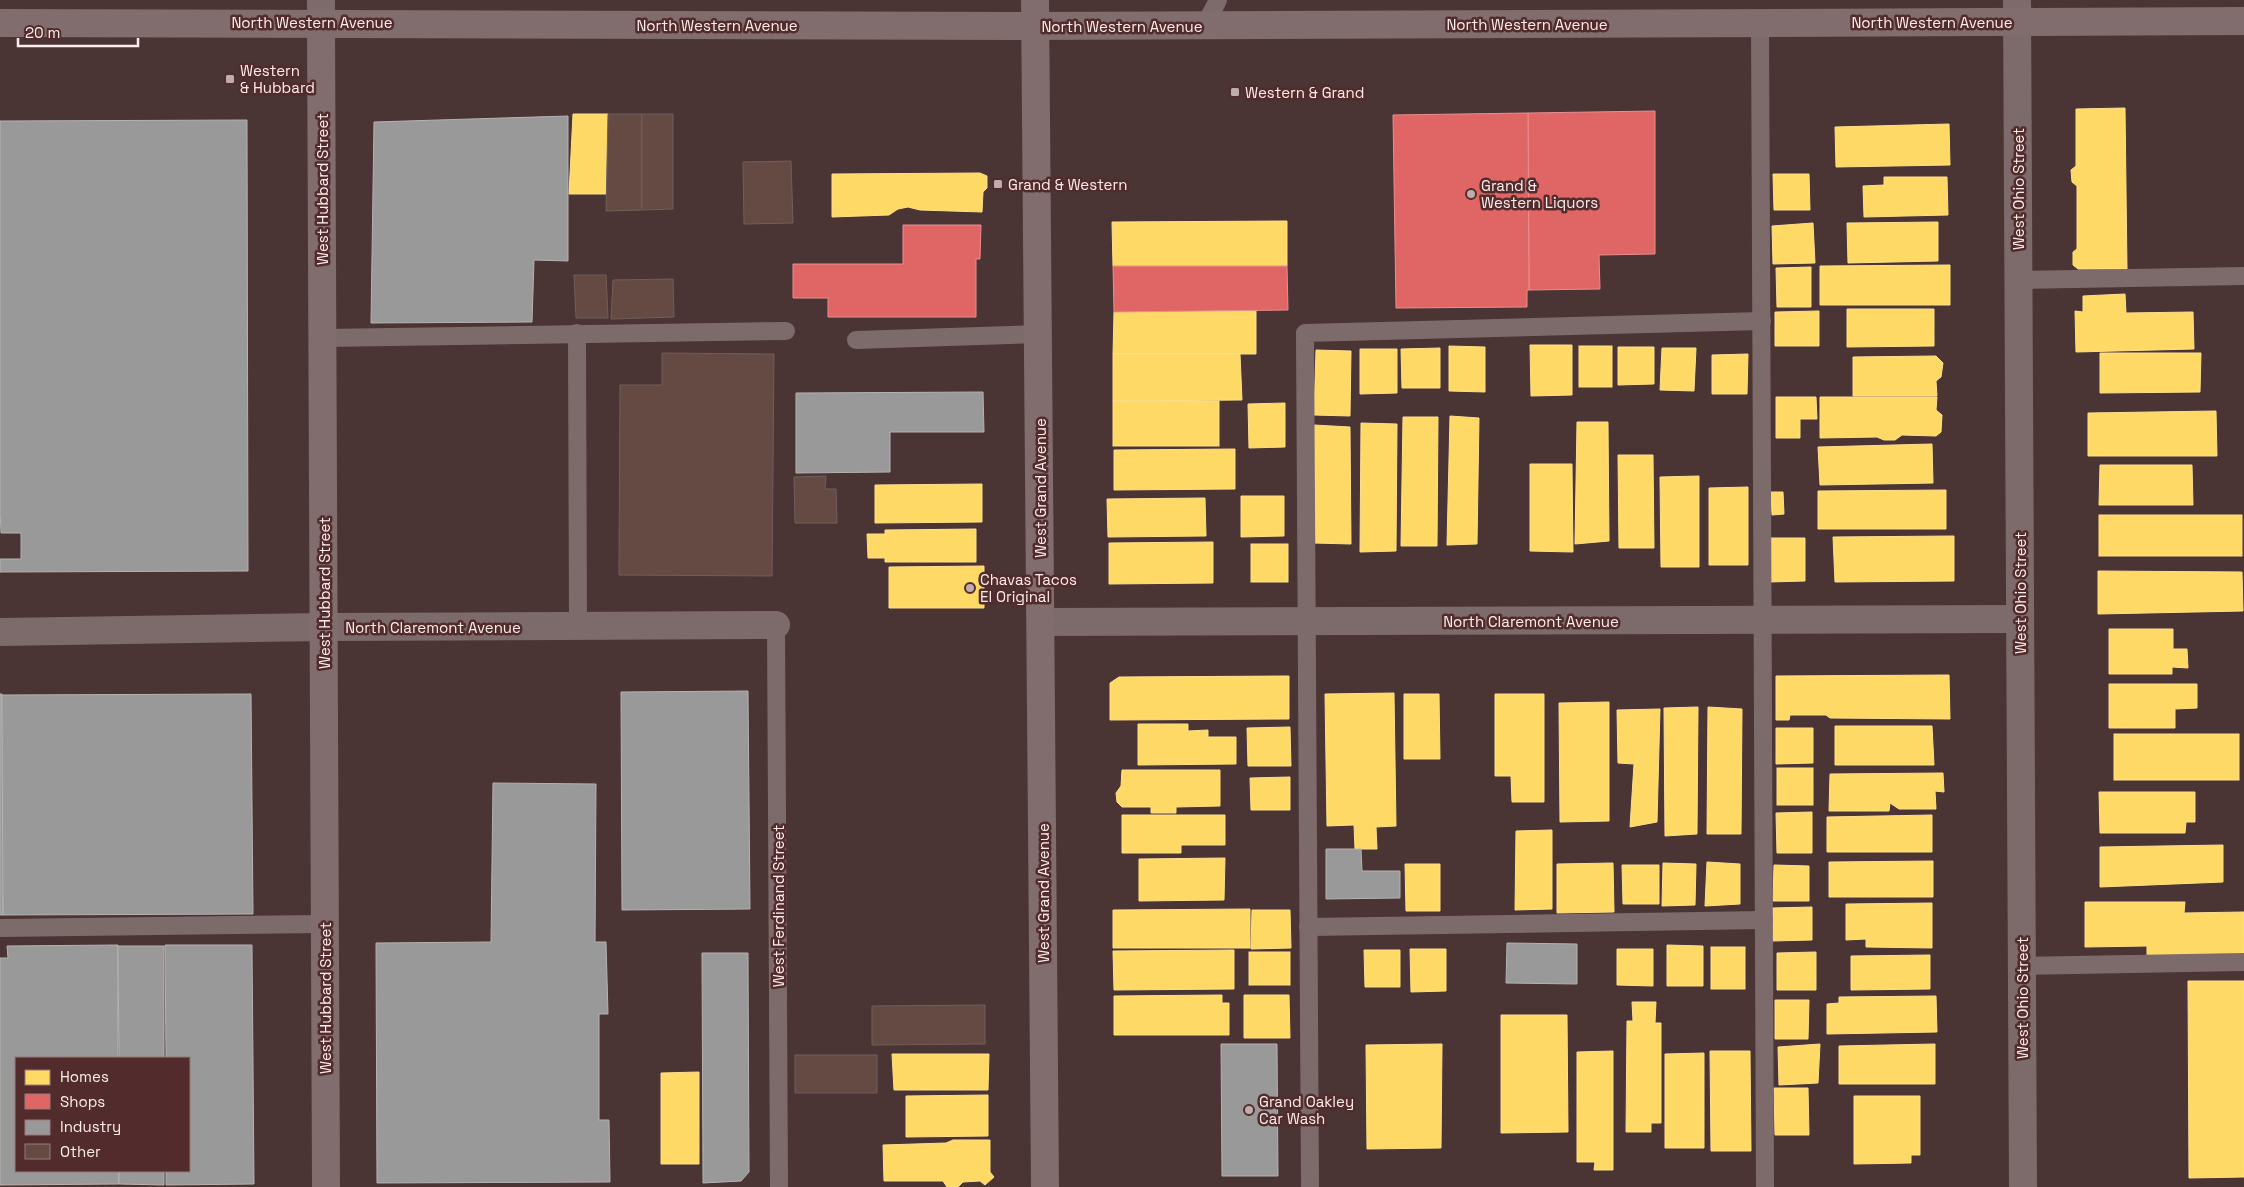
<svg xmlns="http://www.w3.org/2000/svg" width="2244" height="1187" font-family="'Space Grotesk',sans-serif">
<rect width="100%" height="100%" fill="#4a3434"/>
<!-- homes -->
<g fill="#ffd966" stroke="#fedf8e">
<path d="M 2125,108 L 2127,269 L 2078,269 L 2073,265 L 2073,252 L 2077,249 L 2077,186 L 2072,182 L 2071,170 L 2076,166 L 2076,109 Z"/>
<path d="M 573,114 L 608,114 L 606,194 L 569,194 Z"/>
<path d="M 1949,124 L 1950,165 L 1836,167 L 1835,127 Z"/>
<path d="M 980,173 L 987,176 L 987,188 L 983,192 L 982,212 L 920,210 L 908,207 L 898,209 L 889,215 L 832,217 L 832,174 Z"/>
<path d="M 1773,174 L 1809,174 L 1810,210 L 1774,210 Z"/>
<path d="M 1884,177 L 1947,177 L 1948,215 L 1864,217 L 1863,186 L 1884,185 Z"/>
<path d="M 1287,221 L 1287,266 L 1113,266 L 1112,222 Z"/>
<path d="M 1938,222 L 1938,261 L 1848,263 L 1847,223 Z"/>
<path d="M 1813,223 L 1815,263 L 1773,264 L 1772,226 Z"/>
<path d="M 1950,265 L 1950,305 L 1820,305 L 1820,266 Z"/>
<path d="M 1811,267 L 1811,307 L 1777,307 L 1776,268 Z"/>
<path d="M 2125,294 L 2126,313 L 2193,312 L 2194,349 L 2076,352 L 2075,311 L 2083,312 L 2083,296 Z"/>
<path d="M 1847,309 L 1934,309 L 1934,346 L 1847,347 Z"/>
<path d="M 1256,310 L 1256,354 L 1113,354 L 1114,312 Z"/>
<path d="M 1819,311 L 1819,346 L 1775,346 L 1775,312 Z"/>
<path d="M 1530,345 L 1572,345 L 1572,395 L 1531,396 Z"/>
<path d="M 1449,346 L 1485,347 L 1485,392 L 1449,391 Z"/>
<rect x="1579" y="346" width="33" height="41"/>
<path d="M 1618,347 L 1654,347 L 1654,384 L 1618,385 Z"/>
<path d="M 1440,348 L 1440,388 L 1402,388 L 1401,349 Z"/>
<path d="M 1662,348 L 1696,348 L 1694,391 L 1660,390 Z"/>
<path d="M 1360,349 L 1397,349 L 1397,393 L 1360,394 Z"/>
<path d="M 1316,350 L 1351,351 L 1350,416 L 1314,415 Z"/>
<path d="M 2100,353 L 2201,353 L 2200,392 L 2100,393 Z"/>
<path d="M 1113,354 L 1240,354 L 1242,400 L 1113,401 Z"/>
<path d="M 1748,354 L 1747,394 L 1712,394 L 1712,355 Z"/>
<path d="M 1936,356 L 1943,363 L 1941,377 L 1936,381 L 1937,396 L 1853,396 L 1853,357 Z"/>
<path d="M 1776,397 L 1816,397 L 1817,419 L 1800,419 L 1800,438 L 1776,438 Z"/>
<path d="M 1820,397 L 1937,397 L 1936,410 L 1942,415 L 1941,432 L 1936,436 L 1902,435 L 1895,440 L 1884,440 L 1877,437 L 1820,438 Z"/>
<rect x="1113" y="401" width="106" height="45"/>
<path d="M 1285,403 L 1285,447 L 1249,448 L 1248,404 Z"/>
<path d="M 2216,411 L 2217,456 L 2088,456 L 2088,413 Z"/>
<path d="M 1450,416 L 1479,418 L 1477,544 L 1447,545 Z"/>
<path d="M 1403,417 L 1438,417 L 1437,546 L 1401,546 Z"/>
<path d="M 1577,422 L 1608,422 L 1609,541 L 1575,544 Z"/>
<path d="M 1361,423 L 1397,424 L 1396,551 L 1360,552 Z"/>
<path d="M 1314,425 L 1350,427 L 1351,544 L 1314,543 Z"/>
<path d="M 1932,444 L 1933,483 L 1820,485 L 1818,447 Z"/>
<path d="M 1235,449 L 1235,489 L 1114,490 L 1114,450 Z"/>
<path d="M 1618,455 L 1653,455 L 1654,548 L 1619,548 Z"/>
<path d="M 1530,464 L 1572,464 L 1573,552 L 1530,551 Z"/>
<path d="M 2100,465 L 2192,465 L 2193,505 L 2099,505 Z"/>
<path d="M 1699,476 L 1699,567 L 1661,567 L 1660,477 Z"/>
<path d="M 982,484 L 982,522 L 875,523 L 875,485 Z"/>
<path d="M 1748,487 L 1748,565 L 1709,565 L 1709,488 Z"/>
<path d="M 1946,490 L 1946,529 L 1818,529 L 1818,491 Z"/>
<path d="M 1771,492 L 1783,492 L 1784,514 L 1772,515 Z"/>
<path d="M 1241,496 L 1284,496 L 1284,536 L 1241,537 Z"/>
<path d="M 1205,498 L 1206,536 L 1108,537 L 1107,499 Z"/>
<rect x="2099" y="515" width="143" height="41"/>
<path d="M 976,529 L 976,562 L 885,562 L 885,558 L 868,558 L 867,534 L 885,534 L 885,530 Z"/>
<path d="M 1954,536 L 1954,581 L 1835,582 L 1833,537 Z"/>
<path d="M 1768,538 L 1805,538 L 1805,581 L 1769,582 Z"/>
<path d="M 1213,542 L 1213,583 L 1109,584 L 1109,543 Z"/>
<rect x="1251" y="544" width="37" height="38"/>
<path d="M 984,566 L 984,608 L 889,608 L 889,567 Z"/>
<path d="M 2098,571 L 2242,572 L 2243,611 L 2098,614 Z"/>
<path d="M 2109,629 L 2173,629 L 2173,649 L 2187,649 L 2188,668 L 2172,667 L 2172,674 L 2109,674 Z"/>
<path d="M 1949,675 L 1950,719 L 1830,718 L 1826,715 L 1790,715 L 1789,720 L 1776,720 L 1776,676 Z"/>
<path d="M 1289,676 L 1289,719 L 1110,720 L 1110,683 L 1119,677 Z"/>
<path d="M 2109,684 L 2197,684 L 2197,708 L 2175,709 L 2175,728 L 2109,728 Z"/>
<path d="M 1394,693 L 1396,826 L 1376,827 L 1377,849 L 1355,849 L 1354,825 L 1327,826 L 1325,694 Z"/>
<path d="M 1404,694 L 1439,694 L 1440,759 L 1404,759 Z"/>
<path d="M 1495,694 L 1544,694 L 1544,802 L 1512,802 L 1511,776 L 1495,776 Z"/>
<path d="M 1609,702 L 1609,821 L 1560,822 L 1559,703 Z"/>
<path d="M 1698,707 L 1697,834 L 1665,836 L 1664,708 Z"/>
<path d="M 1708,707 L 1742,709 L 1741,834 L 1707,834 Z"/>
<path d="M 1660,709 L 1657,822 L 1630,827 L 1634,764 L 1618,763 L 1617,710 Z"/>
<path d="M 1138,724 L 1188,724 L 1188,731 L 1208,730 L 1208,737 L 1236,737 L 1236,764 L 1138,765 Z"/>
<path d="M 1835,726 L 1932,726 L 1934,765 L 1835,765 Z"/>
<path d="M 1290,727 L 1291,766 L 1248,766 L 1247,728 Z"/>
<path d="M 1776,728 L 1813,728 L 1813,763 L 1776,764 Z"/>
<rect x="2114" y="734" width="125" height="46"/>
<rect x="1777" y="768" width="36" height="37"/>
<path d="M 1122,770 L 1220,770 L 1220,806 L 1176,807 L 1176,813 L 1151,813 L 1151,807 L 1122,807 L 1117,802 L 1116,793 L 1121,786 Z"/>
<path d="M 1943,773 L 1944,792 L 1935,791 L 1936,809 L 1899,809 L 1890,803 L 1889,811 L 1829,811 L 1830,774 Z"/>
<path d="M 1290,777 L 1290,810 L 1251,810 L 1250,778 Z"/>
<path d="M 2099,792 L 2195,792 L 2195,822 L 2186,822 L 2185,833 L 2100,833 Z"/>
<path d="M 1812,812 L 1812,853 L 1777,853 L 1776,813 Z"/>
<path d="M 1122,815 L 1225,815 L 1225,845 L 1181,845 L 1181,853 L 1122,853 Z"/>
<path d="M 1932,815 L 1932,852 L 1827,852 L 1827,817 Z"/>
<path d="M 1552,830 L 1552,909 L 1515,910 L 1516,831 Z"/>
<path d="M 2223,845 L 2223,882 L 2100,887 L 2100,847 Z"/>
<path d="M 1225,858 L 1224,900 L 1139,901 L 1139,859 Z"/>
<path d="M 1933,861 L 1933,897 L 1829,897 L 1829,862 Z"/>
<path d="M 1707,862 L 1740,864 L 1740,904 L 1705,906 Z"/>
<path d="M 1613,863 L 1614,912 L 1557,913 L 1557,864 Z"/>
<path d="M 1663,863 L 1696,864 L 1695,905 L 1662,906 Z"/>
<path d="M 1405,864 L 1440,864 L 1440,911 L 1406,911 Z"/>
<path d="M 1622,865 L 1659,865 L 1659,904 L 1623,904 Z"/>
<path d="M 1774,865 L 1809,866 L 1809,901 L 1773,901 Z"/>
<path d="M 2085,902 L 2185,902 L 2184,913 L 2244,912 L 2244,956 L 2147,956 L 2147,946 L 2085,947 Z"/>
<path d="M 1932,903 L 1932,948 L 1866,947 L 1866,939 L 1846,940 L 1846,904 Z"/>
<path d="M 1812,907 L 1812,940 L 1772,941 L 1772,908 Z"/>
<path d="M 1250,909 L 1250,948 L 1113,948 L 1113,910 Z"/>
<path d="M 1252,910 L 1290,910 L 1291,948 L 1251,949 Z"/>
<path d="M 1667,945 L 1703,946 L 1703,986 L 1667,986 Z"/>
<rect x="1711" y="947" width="34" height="42"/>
<path d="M 1410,949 L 1446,949 L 1446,991 L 1411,992 Z"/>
<path d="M 1617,949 L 1653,949 L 1653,986 L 1617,985 Z"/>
<path d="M 1234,950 L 1234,989 L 1114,990 L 1113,951 Z"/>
<path d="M 1364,950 L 1400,950 L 1400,987 L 1365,987 Z"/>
<rect x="1249" y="952" width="41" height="33"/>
<path d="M 1816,952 L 1816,990 L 1777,990 L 1777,953 Z"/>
<path d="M 1930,955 L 1930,989 L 1851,990 L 1851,956 Z"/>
<path d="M 2188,981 L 2244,981 L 2244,1177 L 2189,1178 Z"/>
<path d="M 1222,995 L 1222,1003 L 1229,1003 L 1229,1035 L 1114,1035 L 1114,996 Z"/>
<path d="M 1244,995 L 1289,995 L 1290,1038 L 1244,1038 Z"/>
<path d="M 1936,996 L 1937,1032 L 1827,1034 L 1827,1004 L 1839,1003 L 1839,997 Z"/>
<path d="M 1775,1000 L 1809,1000 L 1808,1039 L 1775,1039 Z"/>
<path d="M 1632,1002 L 1656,1002 L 1655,1023 L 1661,1023 L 1661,1123 L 1651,1123 L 1651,1132 L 1626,1132 L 1627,1021 L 1633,1021 Z"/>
<path d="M 1501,1015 L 1567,1015 L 1568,1132 L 1501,1133 Z"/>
<path d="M 1442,1044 L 1441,1148 L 1367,1149 L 1366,1045 Z"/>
<path d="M 1820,1044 L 1818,1083 L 1779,1085 L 1778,1047 Z"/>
<path d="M 1935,1044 L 1935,1084 L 1839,1084 L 1839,1046 Z"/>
<path d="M 1613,1051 L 1613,1170 L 1594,1170 L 1595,1162 L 1577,1162 L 1577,1052 Z"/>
<path d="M 1710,1051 L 1750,1051 L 1751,1151 L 1711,1151 Z"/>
<path d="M 1704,1053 L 1704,1148 L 1665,1148 L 1665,1054 Z"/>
<path d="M 892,1054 L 989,1054 L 988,1090 L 894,1090 Z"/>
<path d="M 699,1072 L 699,1164 L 661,1164 L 661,1073 Z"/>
<path d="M 1774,1088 L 1808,1088 L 1809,1135 L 1775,1135 Z"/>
<path d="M 988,1095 L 988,1136 L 906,1137 L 906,1096 Z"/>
<path d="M 1854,1096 L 1920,1096 L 1920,1155 L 1911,1155 L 1911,1163 L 1854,1164 Z"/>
<path d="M 953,1140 L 990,1140 L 990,1172 L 994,1177 L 985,1185 L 980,1181 L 963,1182 L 958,1187 L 947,1187 L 943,1181 L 884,1181 L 883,1145 L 946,1143 Z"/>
</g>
<!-- shops -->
<g fill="#e06666" stroke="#e98f8e">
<path d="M 1655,111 L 1655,254 L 1599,255 L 1600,289 L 1529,290 L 1528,113 Z"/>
<path d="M 1528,113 L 1529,290 L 1527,290 L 1527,307 L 1396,308 L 1393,115 Z"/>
<path d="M 903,225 L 981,225 L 980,259 L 976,259 L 976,317 L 828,317 L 828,298 L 793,298 L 793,264 L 903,264 Z"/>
<path d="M 1113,266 L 1287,266 L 1288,310 L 1114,312 Z"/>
</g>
<!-- industry -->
<g fill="#999" stroke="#b7b2b2">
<path d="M 568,116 L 568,261 L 534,260 L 532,322 L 371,323 L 374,122 Z"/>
<path d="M 247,120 L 248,571 L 0,572 L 0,559 L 21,559 L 21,533 L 1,533 L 0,510 L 0,121 Z"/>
<path d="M 983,392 L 984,432 L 890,432 L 890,472 L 796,473 L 796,393 Z"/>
<path d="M 748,691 L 750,909 L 622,910 L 621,692 Z"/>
<path d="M 0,694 L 2,694 L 3,915 L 0,915 Z"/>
<path d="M 251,694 L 253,914 L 3,915 L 2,695 Z"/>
<path d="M 493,783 L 596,784 L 595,942 L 606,942 L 608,1014 L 599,1014 L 599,1120 L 609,1120 L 610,1182 L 377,1183 L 376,943 L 491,942 Z"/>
<path d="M 1326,849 L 1361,849 L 1362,871 L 1400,871 L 1400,898 L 1326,899 Z"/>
<path d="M 1507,943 L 1577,944 L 1577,984 L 1506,983 Z"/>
<path d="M 118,945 L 118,1058 L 16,1058 L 16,1171 L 119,1171 L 119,1184 L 0,1185 L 0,958 L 8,958 L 7,946 Z"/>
<path d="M 165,945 L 252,945 L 254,1184 L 166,1185 L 166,1171 L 189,1171 L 189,1058 L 166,1058 Z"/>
<path d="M 118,946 L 164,946 L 164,1058 L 119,1058 Z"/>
<path d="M 702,953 L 748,953 L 749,1172 L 741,1181 L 703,1183 Z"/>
<path d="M 1221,1044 L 1277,1044 L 1278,1176 L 1222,1176 Z"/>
<path d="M 119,1171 L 164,1171 L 164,1185 L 119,1184 Z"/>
</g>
<!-- building -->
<g fill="#654a43" stroke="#715f5c">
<path d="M 608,114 L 642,114 L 642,210 L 606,211 Z"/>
<path d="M 642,114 L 673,114 L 673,209 L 642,210 Z"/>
<path d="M 791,161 L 793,223 L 744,224 L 743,162 Z"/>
<path d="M 574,275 L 606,275 L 608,318 L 576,318 Z"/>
<path d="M 673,279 L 674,317 L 611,319 L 613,280 Z"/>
<path d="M 662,353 L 774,354 L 772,576 L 619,575 L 620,385 L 662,385 Z"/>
<path d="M 826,476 L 825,489 L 836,489 L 837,523 L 795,523 L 794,477 Z"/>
<path d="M 985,1005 L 985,1044 L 872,1045 L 872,1006 Z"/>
<rect x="795" y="1055" width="82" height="38"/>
</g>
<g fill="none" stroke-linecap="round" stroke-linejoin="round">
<!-- lane -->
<g stroke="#7d6b6b" stroke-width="18">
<path d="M 1760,23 L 1765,1187"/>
<path d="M 1205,25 L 1218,0"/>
<path d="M 2019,280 L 2244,276"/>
<path d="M 577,333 L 578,626"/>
<path d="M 323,338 L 786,331"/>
<path d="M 856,340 L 1039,334"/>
<path d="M 776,625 L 779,1187"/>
<path d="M 1308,927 L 1764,920"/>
<path d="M 0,928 L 325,924"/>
<path d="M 2022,966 L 2244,962"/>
<path d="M 1310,1187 L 1305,333 L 1762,321"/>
</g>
<!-- street -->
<g stroke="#7d6b6b" stroke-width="28">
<path d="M 2017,0 L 2023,1187"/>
<path d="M 321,22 L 321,0"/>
<path d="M 1041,622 L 2020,619"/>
<path d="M 0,632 L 324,627 L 776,625"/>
</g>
<!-- secondary -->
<g stroke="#816d6d" stroke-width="28">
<path d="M 1035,0 L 1045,1187"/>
<path d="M 321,22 L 326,1187"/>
<path d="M 0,23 L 1035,26 L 2244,21"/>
</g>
</g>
<!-- markers -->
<g fill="#beadac" stroke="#522c2c" stroke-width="2">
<rect x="225" y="74" width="10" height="10" rx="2.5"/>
<rect x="1230" y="87" width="10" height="10" rx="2.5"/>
<rect x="993" y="179" width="10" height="10" rx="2.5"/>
<circle cx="1471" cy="194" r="5"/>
<circle cx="970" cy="588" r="5"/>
<circle cx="1249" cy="1110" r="5"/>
</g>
<g text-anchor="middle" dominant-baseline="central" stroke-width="5" stroke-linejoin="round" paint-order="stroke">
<!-- street labels -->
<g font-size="15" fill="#fdeeed" stroke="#522c2c">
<text x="312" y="22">North Western Avenue</text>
<text x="1932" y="22">North Western Avenue</text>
<text x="1527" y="24">North Western Avenue</text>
<text x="717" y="25">North Western Avenue</text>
<text x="1122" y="26">North Western Avenue</text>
<text transform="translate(322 189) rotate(-90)">West Hubbard Street</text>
<text transform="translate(2018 189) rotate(-90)">West Ohio Street</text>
<text transform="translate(1040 488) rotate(-90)">West Grand Avenue</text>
<text transform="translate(324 593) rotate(-90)">West Hubbard Street</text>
<text transform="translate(2020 593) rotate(-90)">West Ohio Street</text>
<text x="1531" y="621">North Claremont Avenue</text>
<text x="433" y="627">North Claremont Avenue</text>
<text transform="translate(1043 893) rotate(-90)">West Grand Avenue</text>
<text transform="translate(778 906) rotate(-90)">West Ferdinand Street</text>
<text transform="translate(325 998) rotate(-90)">West Hubbard Street</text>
<text transform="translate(2022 998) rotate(-90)">West Ohio Street</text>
</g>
<!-- poi labels -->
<g font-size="15" fill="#fdeeed" stroke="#522c2c" text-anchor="start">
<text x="240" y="70">Western<tspan x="240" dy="17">&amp; Hubbard</tspan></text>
<text x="1245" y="92">Western &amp; Grand</text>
<text x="1008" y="184">Grand &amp; Western</text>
<text x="1481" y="185">Grand &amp;<tspan x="1481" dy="17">Western Liquors</tspan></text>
<text x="980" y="579">Chavas Tacos<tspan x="980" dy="17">El Original</tspan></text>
<text x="1259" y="1101">Grand Oakley<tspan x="1259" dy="17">Car Wash</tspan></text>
</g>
</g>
<!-- legend -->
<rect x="15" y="1057" width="175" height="115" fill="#522c2c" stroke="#967a79"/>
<rect x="25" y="1070" width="25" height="15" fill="#ffd966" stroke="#967a79"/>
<text x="60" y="1082" font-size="15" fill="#fdeeed">Homes</text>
<rect x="25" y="1094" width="25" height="15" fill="#e06666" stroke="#967a79"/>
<text x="60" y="1107" font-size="15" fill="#fdeeed">Shops</text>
<rect x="25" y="1120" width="25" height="15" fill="#999999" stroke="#967a79"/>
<text x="60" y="1132" font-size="15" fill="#fdeeed">Industry</text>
<rect x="25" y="1144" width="25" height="15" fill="#654a43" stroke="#967a79"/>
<text x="60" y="1157" font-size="15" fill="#fdeeed">Other</text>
<!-- scale -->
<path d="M18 38v8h120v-8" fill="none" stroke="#fdeeed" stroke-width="2.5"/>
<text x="25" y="38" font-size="15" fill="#fdeeed" stroke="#522c2c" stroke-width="4" paint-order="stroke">20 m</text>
</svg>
